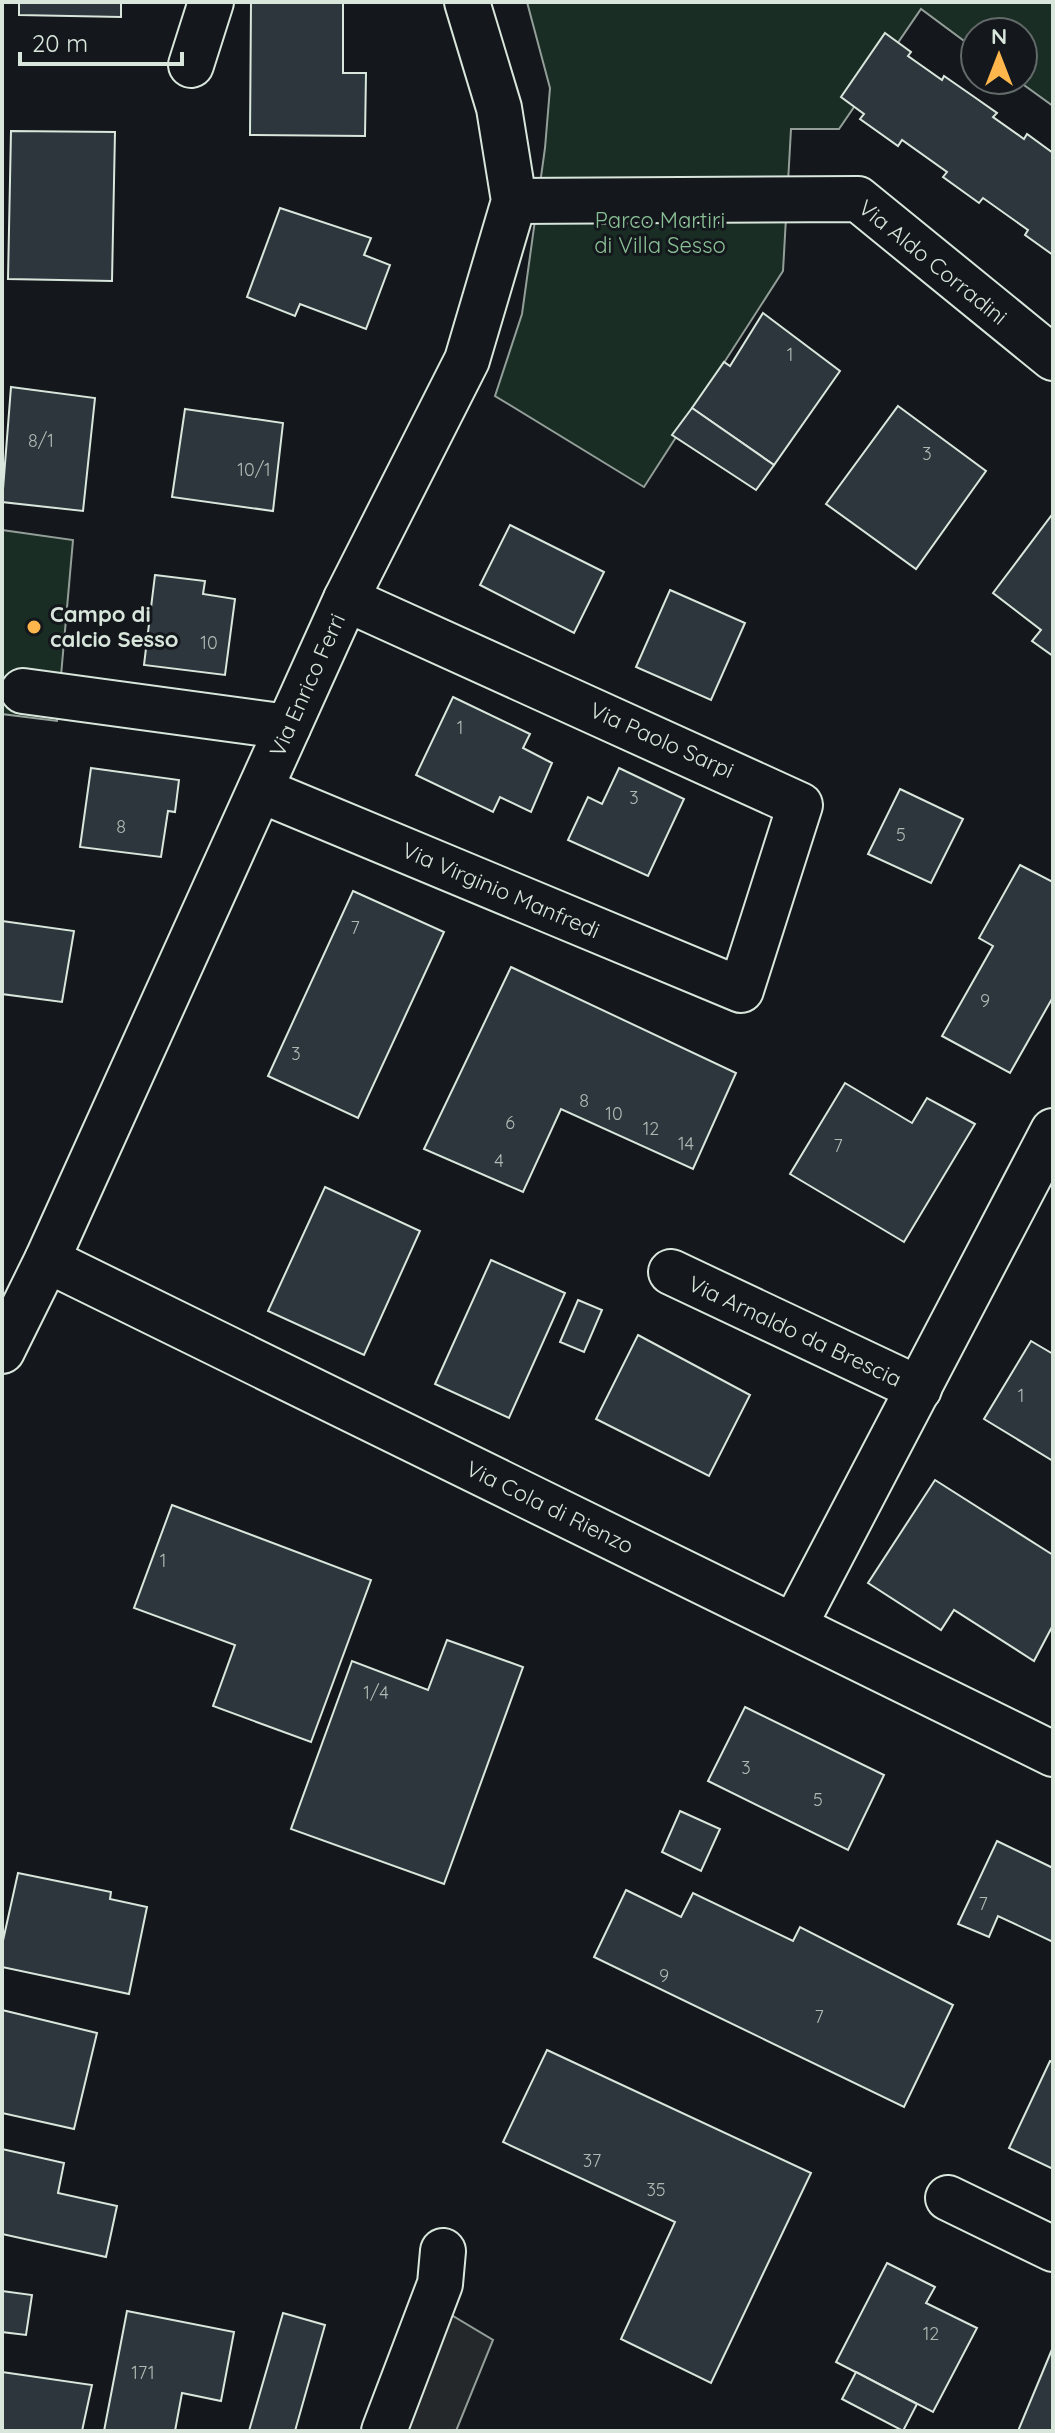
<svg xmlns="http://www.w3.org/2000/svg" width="1055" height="2433" font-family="Quicksand,sans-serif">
<rect width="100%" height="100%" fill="#14181c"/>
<!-- green -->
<g fill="#1a2d24" stroke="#939e99" stroke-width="2">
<path d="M 527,2 L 1053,2 L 1053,106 L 1017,80 L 1023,80 L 1023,32 L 975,32 L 975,49 L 921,9 L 839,129 L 791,129 L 783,271 L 644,487 L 495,396 L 522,314 L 545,148 L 550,88 Z"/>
<path d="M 2,530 L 73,540 L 57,721 L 2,714 Z"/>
</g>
<!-- parking -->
<path fill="#24282b" stroke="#939e99" stroke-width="2" d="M 433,2304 L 493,2340 L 456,2431 L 384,2431 Z"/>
<!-- building -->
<g fill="#2c363c" stroke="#d8e6dc" stroke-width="2">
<path d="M 19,2 L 121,2 L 121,17 L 19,15 Z"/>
<path d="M 251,2 L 343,2 L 343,73 L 366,73 L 365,136 L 250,135 Z"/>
<path d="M 885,33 L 911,52 L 908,56 L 942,80 L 944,76 L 970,94 L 997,113 L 993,117 L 1024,139 L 1027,134 L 1053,153 L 1053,255 L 1025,235 L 1028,230 L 983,198 L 979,203 L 943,177 L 947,172 L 902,140 L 898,146 L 860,119 L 864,114 L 841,97 Z"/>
<path d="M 11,131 L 115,132 L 112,281 L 8,279 Z"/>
<path d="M 280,208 L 371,238 L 364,255 L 390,265 L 366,329 L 300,304 L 295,316 L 247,297 Z"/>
<path d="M 763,313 L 840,371 L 774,465 L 692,408 L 724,362 L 730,366 Z"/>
<path d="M 11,387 L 95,398 L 83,511 L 2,502 Z"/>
<path d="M 898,406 L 986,471 L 916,569 L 826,504 Z"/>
<path d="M 692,408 L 774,465 L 756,490 L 672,435 Z"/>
<path d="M 185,409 L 283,423 L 273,511 L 172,497 Z"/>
<path d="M 1051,516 L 1053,518 L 1053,656 L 1032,641 L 1041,630 L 993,593 Z"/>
<path d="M 510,525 L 604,572 L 574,633 L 480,585 Z"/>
<path d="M 155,575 L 205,581 L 203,594 L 235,599 L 225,675 L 144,665 Z"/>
<path d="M 670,590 L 745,623 L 711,700 L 636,667 Z"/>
<path d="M 453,697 L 530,734 L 523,748 L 552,763 L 531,812 L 500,797 L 493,812 L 416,775 Z"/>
<path d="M 91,768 L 179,780 L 175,812 L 168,811 L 161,857 L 80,847 Z"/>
<path d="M 619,768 L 684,799 L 648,876 L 568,840 L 588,797 L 602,804 Z"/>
<path d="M 900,789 L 963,819 L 931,883 L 868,854 Z"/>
<path d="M 1020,865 L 1053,882 L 1053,997 L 1010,1073 L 942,1036 L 993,946 L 979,938 Z"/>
<path d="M 353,891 L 444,932 L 358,1118 L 268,1076 Z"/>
<path d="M 2,921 L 74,931 L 62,1002 L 2,994 Z"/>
<path d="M 511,967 L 736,1073 L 693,1169 L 561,1109 L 523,1192 L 424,1149 Z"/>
<path d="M 845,1083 L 912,1123 L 927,1098 L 975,1124 L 904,1242 L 790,1174 Z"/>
<path d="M 325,1187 L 420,1231 L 364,1355 L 268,1311 Z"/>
<path d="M 491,1260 L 565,1293 L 509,1418 L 435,1384 Z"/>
<path d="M 578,1300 L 602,1310 L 584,1352 L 560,1342 Z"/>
<path d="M 638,1335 L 750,1395 L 709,1476 L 596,1419 Z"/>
<path d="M 1031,1341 L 1053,1354 L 1053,1461 L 984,1419 Z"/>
<path d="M 935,1480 L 1053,1555 L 1053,1625 L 1034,1661 L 954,1610 L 941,1630 L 868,1583 Z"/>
<path d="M 172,1505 L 371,1580 L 311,1742 L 213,1706 L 235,1645 L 134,1608 Z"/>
<path d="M 447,1640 L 523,1667 L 444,1884 L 291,1829 L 352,1661 L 428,1690 Z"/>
<path d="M 745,1707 L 884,1775 L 848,1850 L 708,1781 Z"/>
<path d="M 680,1811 L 720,1829 L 701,1871 L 662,1852 Z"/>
<path d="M 997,1841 L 1053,1868 L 1053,1942 L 998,1916 L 989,1937 L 958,1924 Z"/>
<path d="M 18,1873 L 111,1892 L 110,1899 L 147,1907 L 129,1994 L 2,1967 L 2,1945 Z"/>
<path d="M 626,1890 L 681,1917 L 693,1893 L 793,1941 L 800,1927 L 953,2005 L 904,2107 L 594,1957 Z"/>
<path d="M 2,2010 L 97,2033 L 74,2129 L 2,2113 Z"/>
<path d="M 547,2050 L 811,2173 L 711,2383 L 621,2339 L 675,2222 L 503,2142 Z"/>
<path d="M 1050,2061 L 1053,2062 L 1053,2169 L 1009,2148 Z"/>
<path d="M 2,2149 L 64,2163 L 58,2193 L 117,2206 L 106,2257 L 2,2234 Z"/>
<path d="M 887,2263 L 935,2287 L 926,2303 L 977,2328 L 933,2412 L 836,2362 Z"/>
<path d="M 2,2291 L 32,2295 L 26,2335 L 2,2332 Z"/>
<path d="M 127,2311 L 234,2332 L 221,2401 L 182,2393 L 175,2431 L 104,2431 Z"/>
<path d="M 283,2313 L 325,2325 L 295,2431 L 249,2431 Z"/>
<path d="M 1053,2347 L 1053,2431 L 1018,2431 Z"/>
<path d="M 2,2372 L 92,2385 L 82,2431 L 2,2431 Z"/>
<path d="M 856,2372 L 917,2404 L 903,2431 L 842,2399 Z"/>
</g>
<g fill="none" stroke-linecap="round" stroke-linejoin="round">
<!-- minor casing -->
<g stroke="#d8e6dc" stroke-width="48">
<g id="minor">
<path d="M 191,65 L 211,2"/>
<path d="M 514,201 L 858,199 L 1053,358"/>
<path d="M 23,691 L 288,727"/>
<path d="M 260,790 L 741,990 L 800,805 L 346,599"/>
<path d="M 47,1260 L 1053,1754"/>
<path d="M 671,1272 L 919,1389"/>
<path d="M 794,1626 L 1053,1131"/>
<path d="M 948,2198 L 1053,2249"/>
<path d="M 384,2431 L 440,2284 L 443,2251"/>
</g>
</g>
<!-- tertiary casing -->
<g stroke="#d8e6dc" stroke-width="48">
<path id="tertiary" d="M 2,1351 L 47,1260 L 346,599 L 467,360 L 514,201 L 499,108 L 467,2"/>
</g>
<!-- minor -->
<use href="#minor" stroke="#14181c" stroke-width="44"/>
<!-- tertiary -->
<use href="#tertiary" stroke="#14181c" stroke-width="44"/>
</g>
<!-- markers -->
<circle fill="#ffb74d" stroke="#14181c" stroke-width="3" cx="34" cy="627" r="8"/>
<g text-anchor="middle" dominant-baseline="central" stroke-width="6" stroke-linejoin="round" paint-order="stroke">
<!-- number labels -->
<g font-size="18" fill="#adbab4">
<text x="790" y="354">1</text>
<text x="41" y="440">8/1</text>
<text x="927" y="453">3</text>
<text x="254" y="469">10/1</text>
<text x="209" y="642">10</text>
<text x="460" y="727">1</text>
<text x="634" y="797">3</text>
<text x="121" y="826">8</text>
<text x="901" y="834">5</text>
<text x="355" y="927">7</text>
<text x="985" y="1000">9</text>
<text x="296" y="1053">3</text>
<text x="584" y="1100">8</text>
<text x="614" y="1113">10</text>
<text x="510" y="1122">6</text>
<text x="651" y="1128">12</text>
<text x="686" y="1143">14</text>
<text x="838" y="1145">7</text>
<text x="499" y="1160">4</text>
<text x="1021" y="1395">1</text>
<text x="163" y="1560">1</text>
<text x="376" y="1692">1/4</text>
<text x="746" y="1767">3</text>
<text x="818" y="1799">5</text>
<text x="983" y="1903">7</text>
<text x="664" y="1975">9</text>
<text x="819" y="2016">7</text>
<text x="592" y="2160">37</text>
<text x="656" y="2189">35</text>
<text x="931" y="2333">12</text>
<text x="143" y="2372">171</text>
</g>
<!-- park labels -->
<g font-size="22" fill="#8ac095" stroke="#14181c">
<text x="660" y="220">Parco Martiri<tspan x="660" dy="25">di Villa Sesso</tspan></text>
</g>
<!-- street labels -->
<g font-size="22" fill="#d8e6dc" stroke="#14181c">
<text transform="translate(933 262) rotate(39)">Via Aldo Corradini</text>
<text transform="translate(307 685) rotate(-66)">Via Enrico Ferri</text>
<text transform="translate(662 740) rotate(24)">Via Paolo Sarpi</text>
<text transform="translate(501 890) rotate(23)">Via Virginio Manfredi</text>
<text transform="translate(795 1331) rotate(25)">Via Arnaldo da Brescia</text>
<text transform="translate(550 1507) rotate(26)">Via Cola di Rienzo</text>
</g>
<!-- poi labels -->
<g font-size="22" font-weight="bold" fill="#d8e6dc" stroke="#14181c" text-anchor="start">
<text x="50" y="614">Campo di<tspan x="50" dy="25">calcio Sesso</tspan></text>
</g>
</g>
<!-- border -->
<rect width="1055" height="2433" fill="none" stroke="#d8e6dc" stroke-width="8"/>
<!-- north arrow -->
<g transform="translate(999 56)"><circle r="38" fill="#14181c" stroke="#626a69" stroke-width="2"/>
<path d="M0-6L14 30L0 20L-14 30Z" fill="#ffb74d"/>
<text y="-12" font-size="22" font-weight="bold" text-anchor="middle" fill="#d8e6dc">N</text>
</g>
<!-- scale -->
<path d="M20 52v12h162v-12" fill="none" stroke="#d8e6dc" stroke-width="4"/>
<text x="32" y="52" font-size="24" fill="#d8e6dc" stroke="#14181c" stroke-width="6" paint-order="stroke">20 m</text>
</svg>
